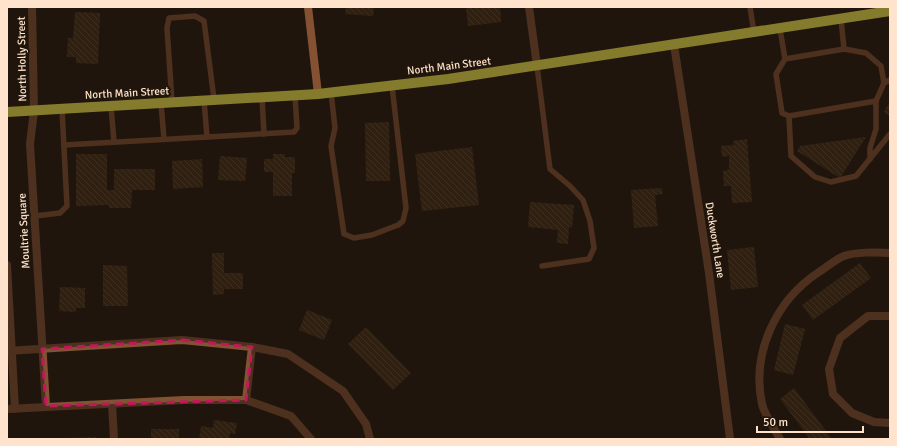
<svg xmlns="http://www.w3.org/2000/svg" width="897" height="446" font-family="Signika,sans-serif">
<defs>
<pattern id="building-back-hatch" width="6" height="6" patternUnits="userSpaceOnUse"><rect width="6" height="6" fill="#432e17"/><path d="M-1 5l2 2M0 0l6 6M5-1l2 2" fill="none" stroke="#5f4c38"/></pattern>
</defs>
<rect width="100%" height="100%" fill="#21160c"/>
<!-- building -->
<g fill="url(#building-back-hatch)">
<path d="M 346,7 L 374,7 L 373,16 L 345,14 Z"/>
<path d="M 466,7 L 500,7 L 501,22 L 468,26 Z"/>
<path d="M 75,12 L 100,13 L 98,64 L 76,63 L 76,57 L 67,57 L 68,38 L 73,38 Z"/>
<path d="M 890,102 L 890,116 L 884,112 Z"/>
<path d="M 389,122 L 390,181 L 366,181 L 365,123 Z"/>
<path d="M 866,137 L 840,178 L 797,151 L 800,146 Z"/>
<path d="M 747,139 L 752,202 L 732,203 L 731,186 L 724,186 L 723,171 L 729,170 L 729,156 L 722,157 L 721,146 L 734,145 L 733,141 Z"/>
<path d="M 472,147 L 479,205 L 422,211 L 415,154 Z"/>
<path d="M 76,154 L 107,154 L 107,190 L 114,190 L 114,169 L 155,169 L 155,190 L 132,190 L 131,208 L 109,208 L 109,205 L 76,206 Z"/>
<path d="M 273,154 L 285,154 L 285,157 L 295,157 L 295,173 L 292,173 L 292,196 L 273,196 L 273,172 L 264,172 L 264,159 L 273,159 Z"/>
<path d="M 220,156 L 247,158 L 245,181 L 218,180 Z"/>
<path d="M 202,159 L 203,187 L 173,189 L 172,161 Z"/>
<path d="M 662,188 L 663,194 L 655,195 L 658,226 L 634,228 L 631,190 Z"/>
<path d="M 530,202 L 574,205 L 572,228 L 569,227 L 568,244 L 557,243 L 558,230 L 528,227 Z"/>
<path d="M 754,247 L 758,287 L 731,290 L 727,250 Z"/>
<path d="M 212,253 L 224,253 L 224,273 L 243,273 L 243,289 L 224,289 L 224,294 L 213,295 Z"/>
<path d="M 860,263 L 871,278 L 813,320 L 802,305 Z"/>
<path d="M 103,265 L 127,266 L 128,306 L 103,306 Z"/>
<path d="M 60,287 L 85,288 L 85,308 L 76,308 L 76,312 L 59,311 Z"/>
<path d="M 307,310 L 332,320 L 324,340 L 299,330 Z"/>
<path d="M 785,324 L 805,329 L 793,375 L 774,370 Z"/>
<path d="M 366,327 L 411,373 L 393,390 L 348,344 Z"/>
<path d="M 794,388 L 832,439 L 810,439 L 780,399 Z"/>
<path d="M 214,420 L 237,423 L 235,434 L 230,433 L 229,439 L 199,439 L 201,426 L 213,428 Z"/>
<rect x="151" y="429" width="28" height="10"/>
<path d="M 96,437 L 96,439 L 66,439 L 66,438 Z"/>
</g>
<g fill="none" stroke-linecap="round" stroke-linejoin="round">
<!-- lane -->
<g stroke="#835134" stroke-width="5.5">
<path d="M 750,7 L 754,33"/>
<path d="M 841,19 L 844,49"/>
<path d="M 780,29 L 785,59 L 776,74 L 782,113 L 789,116 L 876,101 L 884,83 L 881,66 L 866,53 L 844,49 L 785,59"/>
<path d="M 537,66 L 550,169 L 570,186 L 583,200 L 590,221 L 594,248 L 589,259 L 542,266"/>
<path d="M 884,83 L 890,80"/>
<path d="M 331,92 L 335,128 L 331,146 L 344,234 L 354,238 L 372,235 L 398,225 L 403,221 L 406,208 L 392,86"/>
<path d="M 262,97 L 264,134"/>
<path d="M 204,100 L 207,137"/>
<path d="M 172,102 L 167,28 L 169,18 L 195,16 L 204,21 L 214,99"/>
<path d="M 161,103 L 164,139"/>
<path d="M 111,106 L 114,142"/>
<path d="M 789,116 L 791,156 L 815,177 L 831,182 L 856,176 L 890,134"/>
<path d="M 64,145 L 294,132 L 297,128 L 295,95"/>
<path d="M 870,159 L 870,148 L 876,129 L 876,101"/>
<path d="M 35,216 L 60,213 L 67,206 L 62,109"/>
</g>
<!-- street -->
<g stroke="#835134" stroke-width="8">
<path d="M 32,7 L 34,111 L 30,144 L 46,406"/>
<path d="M 529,7 L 537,66"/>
<path d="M 674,45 L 709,273 L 730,439"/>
<path d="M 7,265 L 15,409"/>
<path d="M 890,316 L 868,316 L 840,338 L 829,369 L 833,394 L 852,413 L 874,422 L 890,423"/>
<path d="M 7,351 L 182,340 L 252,347 L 288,354 L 343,391 L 366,424 L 370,439"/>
<path d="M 246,400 L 252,347"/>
<path d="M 112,404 L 114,439"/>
<path d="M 7,409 L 184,400 L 246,400 L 291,416 L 311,439"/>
<path d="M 780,439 C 774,428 765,416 762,404 C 751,353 776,300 819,272 C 827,267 836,259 844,256 C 855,252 878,252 890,253"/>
</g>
<!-- secondary -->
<path stroke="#ff9a63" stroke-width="8" d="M 308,7 L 318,94"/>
<!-- primary -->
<path stroke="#fff753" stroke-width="10" d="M 7,112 L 318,94 L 448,79 L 890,11"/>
</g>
<!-- marked area -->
<path d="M0 0H897V446H0ZM 182,340 L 252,347 L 246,400 L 46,406 L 42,349 Z" fill="#21160c" fill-opacity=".55" fill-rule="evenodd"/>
<path fill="none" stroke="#c2185b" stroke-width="3" stroke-dasharray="8 5" stroke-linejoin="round" d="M 182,340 L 252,347 L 246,400 L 46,406 L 42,349 Z"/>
<g text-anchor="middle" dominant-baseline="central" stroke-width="4" stroke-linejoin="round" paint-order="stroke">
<!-- street labels -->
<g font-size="11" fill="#ffe3cc" stroke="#21160c">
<text transform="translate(22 59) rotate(-91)">North Holly Street</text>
<text transform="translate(449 66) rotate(-7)">North Main Street</text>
<text transform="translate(127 93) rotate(-3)">North Main Street</text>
<text transform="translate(24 231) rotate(-93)">Moultrie Square</text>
<text transform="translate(715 240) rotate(81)">Duckworth Lane</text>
</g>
</g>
<!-- border -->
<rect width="897" height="446" fill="none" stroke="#ffe3cc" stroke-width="16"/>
<!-- scale -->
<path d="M757 426v6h106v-6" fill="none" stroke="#ffe3cc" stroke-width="2"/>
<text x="763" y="426" font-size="12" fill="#ffe3cc" stroke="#21160c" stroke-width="3" paint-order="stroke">50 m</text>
</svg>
